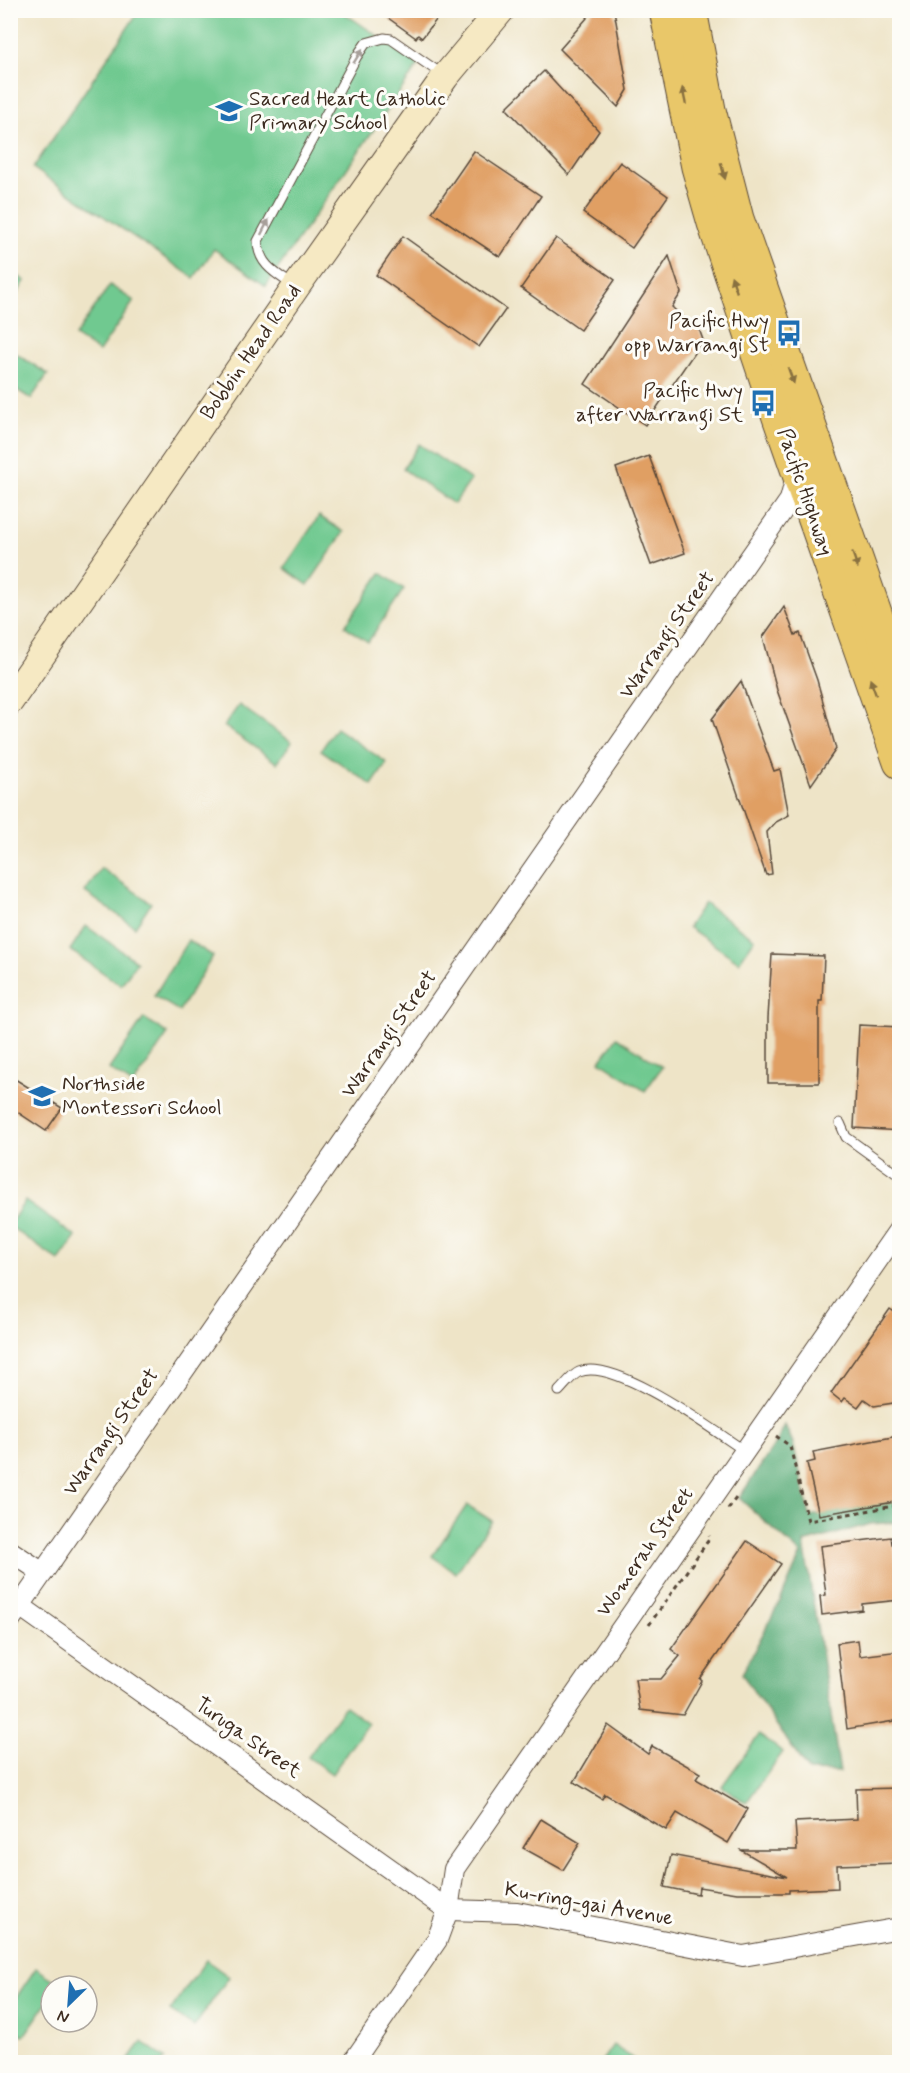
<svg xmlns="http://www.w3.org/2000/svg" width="910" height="2073" font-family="Mynerve,sans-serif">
<rect width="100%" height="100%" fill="#fdfcf7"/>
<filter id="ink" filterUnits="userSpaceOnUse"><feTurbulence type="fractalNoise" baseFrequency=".0167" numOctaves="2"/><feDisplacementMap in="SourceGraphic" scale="12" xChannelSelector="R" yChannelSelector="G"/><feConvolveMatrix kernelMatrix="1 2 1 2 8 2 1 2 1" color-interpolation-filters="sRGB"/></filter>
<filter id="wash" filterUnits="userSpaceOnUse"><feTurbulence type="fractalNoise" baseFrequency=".008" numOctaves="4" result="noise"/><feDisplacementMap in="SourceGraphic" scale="24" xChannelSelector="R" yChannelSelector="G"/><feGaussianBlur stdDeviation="1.35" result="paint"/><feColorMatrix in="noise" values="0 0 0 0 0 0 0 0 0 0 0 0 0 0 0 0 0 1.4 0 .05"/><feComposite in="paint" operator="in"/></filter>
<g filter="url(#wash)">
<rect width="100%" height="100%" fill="#eee4c7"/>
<!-- green -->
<g fill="#70c990" stroke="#567a57" stroke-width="1.5">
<path d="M 139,11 L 341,11 L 419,64 L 266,286 L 214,249 L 194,278 L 33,168 Z"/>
<path d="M 11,271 L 25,281 L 11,303 Z"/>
<path d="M 110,285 L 134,301 L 99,352 L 75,336 Z"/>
<path d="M 10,350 L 48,374 L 31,399 L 11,386 Z"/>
<path d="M 419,444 L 471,480 L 454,504 L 403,469 Z"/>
<path d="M 319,516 L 344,532 L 308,585 L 284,568 Z"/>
<path d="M 381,573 L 404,589 L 368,642 L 345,626 Z"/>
<path d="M 239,705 L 292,742 L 277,763 L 224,726 Z"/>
<path d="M 336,728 L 387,763 L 372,785 L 321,750 Z"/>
<path d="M 101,868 L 151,903 L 135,927 L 85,892 Z"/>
<path d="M 704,903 L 755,939 L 739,962 L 688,927 Z"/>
<path d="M 86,926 L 137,962 L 121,985 L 70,950 Z"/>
<path d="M 188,940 L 213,956 L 179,1011 L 154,996 Z"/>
<path d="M 144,1018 L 168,1034 L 133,1085 L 109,1069 Z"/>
<path d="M 617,1037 L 662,1067 L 645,1091 L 600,1061 Z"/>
<path d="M 25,1201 L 76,1237 L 59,1261 L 11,1227 L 11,1222 Z"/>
<path d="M 467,1505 L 492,1521 L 456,1573 L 432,1556 Z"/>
<path d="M 345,1706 L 368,1723 L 332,1774 L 308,1757 Z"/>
<path d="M 759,1735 L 783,1752 L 746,1803 L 722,1786 Z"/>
<path d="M 206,1960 L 229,1977 L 194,2027 L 170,2011 Z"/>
<path d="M 36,1968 L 60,1984 L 51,1986 L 51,1997 L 24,2036 L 11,2027 L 11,2005 Z"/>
<path d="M 142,2042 L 165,2058 L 162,2062 L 127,2062 Z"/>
<path d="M 613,2045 L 636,2061 L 635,2062 L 601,2062 Z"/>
</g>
<!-- forest -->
<path fill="#5cad7a" stroke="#4c6c4c" stroke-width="1.5" d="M 785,1425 L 793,1443 L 810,1516 L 899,1499 L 899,1522 L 870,1524 L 804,1543 L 840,1772 L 808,1771 L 742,1674 L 781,1599 L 801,1554 L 739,1498 L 776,1443 Z"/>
<g id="blocks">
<!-- building -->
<g fill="#e09f64">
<path d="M 377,10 L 444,10 L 422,38 L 418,35 L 416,38 Z"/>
<path d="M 594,10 L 614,10 L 628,90 L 618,107 L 560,49 Z"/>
<path d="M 544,71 L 599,131 L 569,175 L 506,108 Z"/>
<path d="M 474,151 L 541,196 L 500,257 L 432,212 Z"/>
<path d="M 620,162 L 668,196 L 632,248 L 583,213 Z"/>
<path d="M 403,236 L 506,309 L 479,347 L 376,275 Z"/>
<path d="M 556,238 L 615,280 L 580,330 L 521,288 Z"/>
<path d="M 669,256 L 681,293 L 672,307 L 684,319 L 699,329 L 703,340 L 645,425 L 585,384 Z"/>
<path d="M 649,456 L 685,553 L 651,565 L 616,468 Z"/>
<path d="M 784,607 L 795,635 L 800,633 L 817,680 L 836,749 L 811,785 L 777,690 L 763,637 Z"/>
<path d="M 741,681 L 774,771 L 780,769 L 789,815 L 776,822 L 767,832 L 772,874 L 766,875 L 712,719 Z"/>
<path d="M 772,954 L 824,956 L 822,1001 L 819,1001 L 819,1083 L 768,1083 L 768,1018 Z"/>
<path d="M 859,1025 L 900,1027 L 900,1131 L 854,1128 Z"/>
<path d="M 10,1076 L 62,1108 L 46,1131 L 10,1107 Z"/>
<path d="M 890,1309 L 900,1316 L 900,1340 L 894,1349 L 900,1353 L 900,1402 L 874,1406 L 864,1399 L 858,1407 L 845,1398 L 842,1402 L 831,1393 Z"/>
<path d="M 898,1436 L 900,1501 L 819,1515 L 807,1463 L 815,1461 L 813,1452 Z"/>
<path d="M 891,1537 L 892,1544 L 894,1544 L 897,1565 L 900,1565 L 900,1600 L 862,1604 L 862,1610 L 822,1615 L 820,1596 L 826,1595 L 820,1546 Z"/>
<path d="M 747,1541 L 781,1564 L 700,1679 L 702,1681 L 683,1715 L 640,1710 L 635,1679 L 661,1679 L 680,1656 L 671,1649 Z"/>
<path d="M 858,1640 L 860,1656 L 900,1651 L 900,1720 L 847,1729 L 837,1643 Z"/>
<path d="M 608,1725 L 648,1754 L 652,1746 L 700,1773 L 696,1779 L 748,1809 L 728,1843 L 677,1813 L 666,1830 L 605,1794 L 602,1799 L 574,1782 Z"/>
<path d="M 900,1788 L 900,1863 L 837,1865 L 838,1888 L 789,1890 L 789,1893 L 737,1893 L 699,1887 L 698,1894 L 664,1887 L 671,1855 L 787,1877 L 741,1850 L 797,1850 L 795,1822 L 857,1819 L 856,1789 Z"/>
<path d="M 541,1819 L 580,1843 L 563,1870 L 523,1848 Z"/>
</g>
</g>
</g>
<g filter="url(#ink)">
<use href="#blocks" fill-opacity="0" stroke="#564637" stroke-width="1.5"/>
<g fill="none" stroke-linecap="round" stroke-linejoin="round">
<!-- lane casing -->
<g stroke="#564637" stroke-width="11">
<g id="lane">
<path d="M 294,286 C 277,274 258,265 258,241 L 357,56 L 366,43 L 384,38 L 391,39 L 443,75"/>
<path d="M 840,1123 L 846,1137 L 900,1176"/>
<path d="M 559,1391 C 565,1385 572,1375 579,1372 C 615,1357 713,1430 745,1451"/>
</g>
</g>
<!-- street casing -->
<g stroke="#564637" stroke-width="22">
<g id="street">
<path d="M 10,1551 L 43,1573"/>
<path d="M 20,1606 L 448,1910"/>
<path d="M 10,1620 L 790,500 L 797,473"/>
<path d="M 448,1910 L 517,1912 L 743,1956 L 900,1928"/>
<path d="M 353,2062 L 437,1940 L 448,1910 L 454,1869 L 900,1228"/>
</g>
</g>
<!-- secondary casing -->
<g stroke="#564637" stroke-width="29">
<path id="secondary" d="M 10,701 L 296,287 L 445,77 L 501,10"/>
</g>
<!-- highway casing -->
<g stroke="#564637" stroke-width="35">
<g id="highway">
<path d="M 666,10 L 698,167 L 714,223 L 780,420 L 900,762"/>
<path d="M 690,10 L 709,110 L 737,219 L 900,684"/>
</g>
</g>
<!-- path -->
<g stroke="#564637" stroke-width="3" stroke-dasharray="4.5 4.5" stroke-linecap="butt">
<path d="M 776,1436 L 790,1446 L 808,1521 L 900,1505"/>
<path d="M 728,1509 L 736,1498"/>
<path d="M 649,1625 L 710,1538 L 709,1536"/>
</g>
<!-- lane -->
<use href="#lane" stroke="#fff" stroke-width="9"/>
<!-- street -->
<use href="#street" stroke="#fff" stroke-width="20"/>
<!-- secondary -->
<use href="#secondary" stroke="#f6e9c3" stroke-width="27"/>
<!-- highway -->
<use href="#highway" stroke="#e9c769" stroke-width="33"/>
</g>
<!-- one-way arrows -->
<defs><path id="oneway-solid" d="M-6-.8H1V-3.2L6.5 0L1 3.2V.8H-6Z" transform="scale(1.5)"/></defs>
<g fill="#a79f9a">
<use href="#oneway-solid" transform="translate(358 56) rotate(-58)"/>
<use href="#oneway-solid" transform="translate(265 227) rotate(-63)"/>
</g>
<g fill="#897140">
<use href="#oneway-solid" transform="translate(684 96) rotate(-102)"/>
<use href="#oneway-solid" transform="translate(723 171) rotate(75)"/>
<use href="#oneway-solid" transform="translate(734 284) rotate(-109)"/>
<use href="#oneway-solid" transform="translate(791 376) rotate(71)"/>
<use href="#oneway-solid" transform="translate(855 560) rotate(71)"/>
<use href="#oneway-solid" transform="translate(873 687) rotate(-110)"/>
</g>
</g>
<!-- icons -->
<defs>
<g id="school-bare" transform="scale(2.07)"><path d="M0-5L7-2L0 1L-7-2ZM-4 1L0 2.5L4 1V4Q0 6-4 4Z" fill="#1f6fb2" stroke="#fdfcf7" stroke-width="2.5" paint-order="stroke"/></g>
<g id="bus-bare" transform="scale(2.07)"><path d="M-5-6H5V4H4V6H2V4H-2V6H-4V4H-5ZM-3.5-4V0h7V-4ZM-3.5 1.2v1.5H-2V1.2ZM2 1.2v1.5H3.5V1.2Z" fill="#1f6fb2" stroke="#fdfcf7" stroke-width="2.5" paint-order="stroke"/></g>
</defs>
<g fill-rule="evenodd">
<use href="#school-bare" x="229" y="111"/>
<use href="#bus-bare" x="789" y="333"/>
<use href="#bus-bare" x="763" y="403"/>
<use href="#school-bare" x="42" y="1096"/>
</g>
<g text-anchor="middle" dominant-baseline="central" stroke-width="6" stroke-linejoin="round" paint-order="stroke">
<!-- poi labels -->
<g font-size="21" fill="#3b2a1e" stroke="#fdfcf7" text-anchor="start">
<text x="249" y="99">Sacred Heart Catholic<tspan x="249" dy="24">Primary School</tspan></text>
<text x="769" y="321" text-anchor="end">Pacific Hwy<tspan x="769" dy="24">opp Warrangi St</tspan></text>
<text x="743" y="391" text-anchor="end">Pacific Hwy<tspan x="743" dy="24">after Warrangi St</tspan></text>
<text x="62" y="1084">Northside<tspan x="62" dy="24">Montessori School</tspan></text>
</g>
<!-- street labels -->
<g font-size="21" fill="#3b2a1e" stroke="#fdfcf7">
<text transform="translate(251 352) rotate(-55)">Bobbin Head Road</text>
<text transform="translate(805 492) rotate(71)">Pacific Highway</text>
<text transform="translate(667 635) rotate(-55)">Warrangi Street</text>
<text transform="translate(389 1034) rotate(-55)">Warrangi Street</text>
<text transform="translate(111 1432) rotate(-55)">Warrangi Street</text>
<text transform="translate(645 1552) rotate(-55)">Womerah Street</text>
<text transform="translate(248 1738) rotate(35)">Turuga Street</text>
<text transform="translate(589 1904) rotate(10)">Ku-ring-gai Avenue</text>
</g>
</g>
<!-- margin -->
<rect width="910" height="2073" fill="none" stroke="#fdfcf7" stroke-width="36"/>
<!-- north arrow -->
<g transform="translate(69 2004) rotate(205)"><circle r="28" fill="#fdfcf7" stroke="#afa8a0" stroke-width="1.5"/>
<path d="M0-4.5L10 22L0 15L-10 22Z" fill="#1f6fb2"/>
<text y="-9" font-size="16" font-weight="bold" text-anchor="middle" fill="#3b2a1e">N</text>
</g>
</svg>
